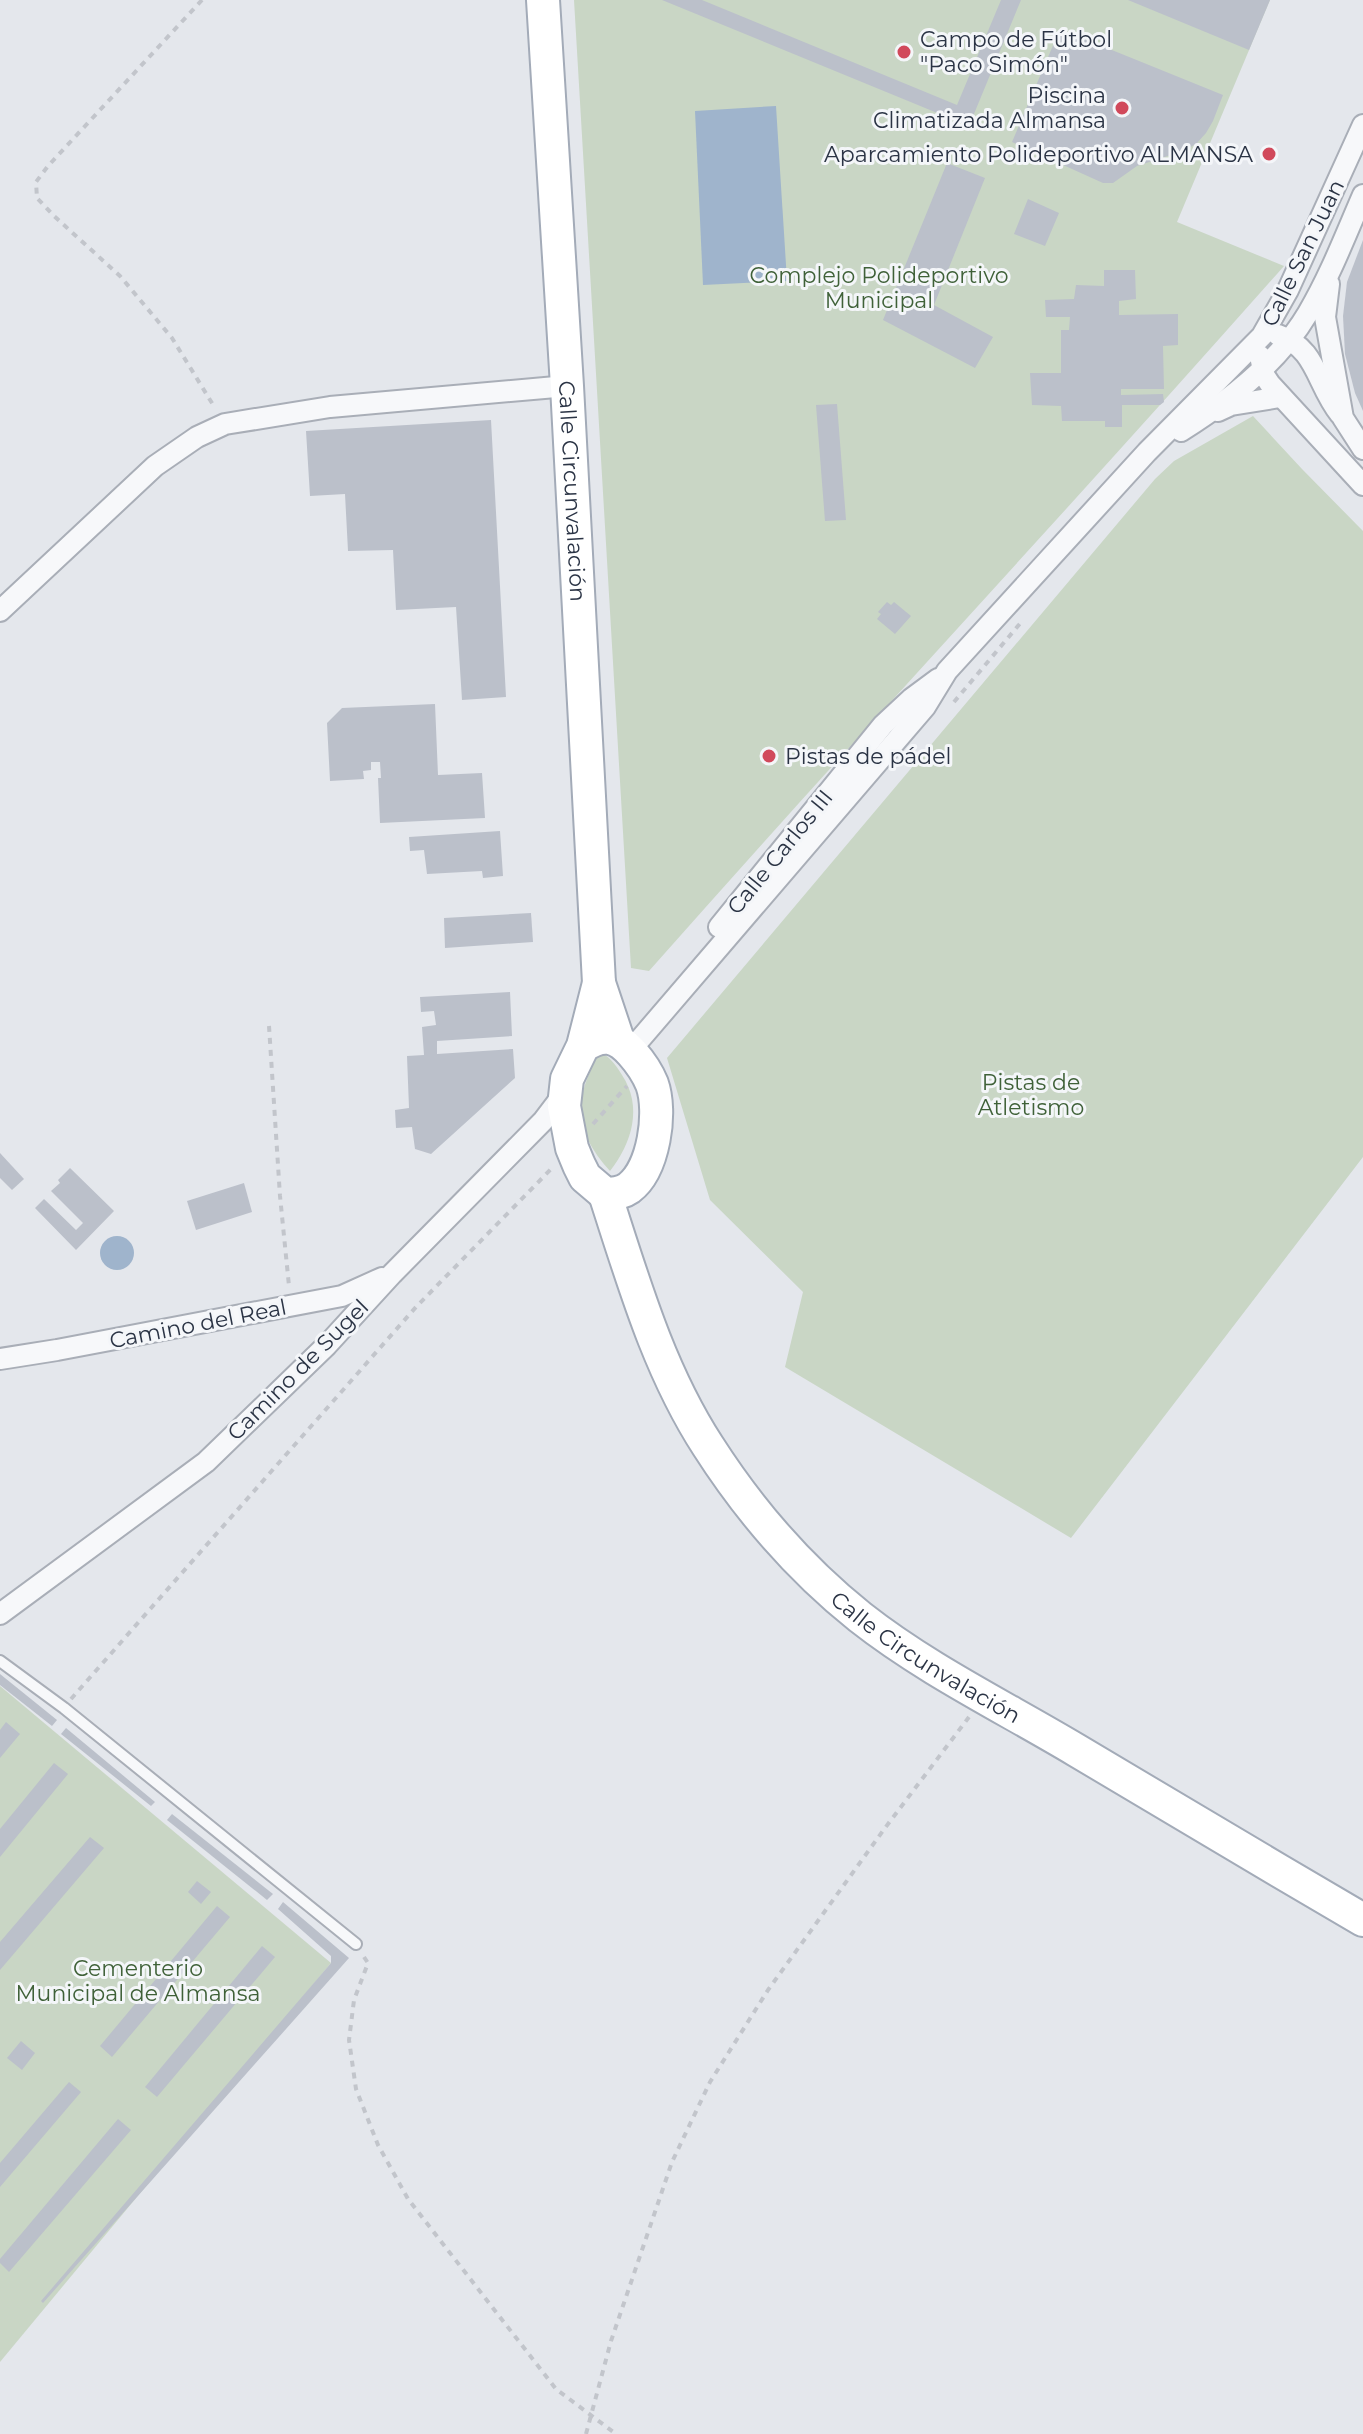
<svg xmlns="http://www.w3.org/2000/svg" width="1363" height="2434" font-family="Montserrat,sans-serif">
<rect width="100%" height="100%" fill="#e4e7ec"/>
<!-- green -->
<g fill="#c9d6c5">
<path d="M 574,0 L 1270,0 L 1177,222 L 1284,266 C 1075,503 858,734 649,971 L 631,968 Z"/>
<path d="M 1253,416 L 1302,469 L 1363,531 L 1363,1157 L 1071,1538 L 785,1367 L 803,1292 L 710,1200 L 667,1058 L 1155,479 L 1174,461 Z"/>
<path d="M 600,1052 C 611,1058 615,1064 622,1075 C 643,1107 632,1143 610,1171 C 572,1129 574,1098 600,1052 Z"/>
<path d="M 0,1686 L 331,1963 L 0,2362 Z"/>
</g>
<!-- water -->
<g fill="#9fb4cc">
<path d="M 776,106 L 787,281 L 703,285 L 695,111 Z"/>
<circle cx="117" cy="1253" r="17"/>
</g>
<!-- building -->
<g fill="#bbc0ca">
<path d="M 662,0 L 702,0 L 957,105 L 1001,0 L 1021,0 L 969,126 Z"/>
<path d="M 1128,0 L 1270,0 L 1249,50 Z"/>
<path d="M 1060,29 L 1223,95 L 1213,121 L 1206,133 L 1197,143 L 1186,150 L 1137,166 L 1113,183 L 1103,183 L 1012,142 Z"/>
<path d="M 947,163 L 985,178 L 934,305 L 993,337 L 975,368 L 883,320 Z"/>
<path d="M 1028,199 L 1059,213 L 1045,246 L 1014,234 Z"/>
<path d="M 1363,240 L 1363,411 L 1355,393 L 1345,354 L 1343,316 L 1347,282 Z"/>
<path d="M 1104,270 L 1135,270 L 1136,299 L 1119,301 L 1119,315 L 1178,314 L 1178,345 L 1163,346 L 1164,389 L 1121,389 L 1121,395 L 1163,394 L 1164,402 L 1160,405 L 1122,405 L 1122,427 L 1105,427 L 1105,421 L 1062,421 L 1061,406 L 1032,405 L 1030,373 L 1061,373 L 1061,330 L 1069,330 L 1070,317 L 1046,317 L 1045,300 L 1074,299 L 1076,285 L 1104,286 Z"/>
<path d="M 837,404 L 846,520 L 825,521 L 816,405 Z"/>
<path d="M 491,420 L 506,697 L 462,700 L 456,607 L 396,610 L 393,550 L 348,551 L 345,494 L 310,496 L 306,431 Z"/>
<path d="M 887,602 L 891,605 L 894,602 L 911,616 L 895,634 L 877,619 L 881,614 L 878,612 Z"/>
<path d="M 435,704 L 438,775 L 482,773 L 485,818 L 380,823 L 378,778 L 381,778 L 380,762 L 371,762 L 371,770 L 363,771 L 364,779 L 330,781 L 327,723 L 342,708 Z"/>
<path d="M 500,831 L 503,876 L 483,878 L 482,871 L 427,874 L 424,850 L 410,851 L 409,837 Z"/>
<path d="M 531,913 L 533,942 L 445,948 L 444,918 Z"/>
<path d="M 510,992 L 512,1036 L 437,1041 L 437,1054 L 513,1049 L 515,1078 L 431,1154 L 415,1149 L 412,1127 L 396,1128 L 395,1110 L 409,1108 L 407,1056 L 424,1055 L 422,1027 L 436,1025 L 434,1011 L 421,1012 L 420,997 Z"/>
<path d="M 0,1153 L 24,1179 L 12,1190 L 0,1178 Z"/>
<path d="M 70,1168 L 114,1211 L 76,1250 L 35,1208 L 44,1199 L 76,1230 L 83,1223 L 51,1191 L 60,1183 L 58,1180 Z"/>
<path d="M 244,1183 L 252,1212 L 196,1230 L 187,1201 Z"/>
<path d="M 0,1674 L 57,1720 L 52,1726 L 0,1685 Z"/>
<path d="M 6,1722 L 20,1734 L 0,1758 L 0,1730 Z"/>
<path d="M 66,1728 L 155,1802 L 151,1806 L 61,1734 Z"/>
<path d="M 54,1763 L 68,1774 L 0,1857 L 0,1829 Z"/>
<path d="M 172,1814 L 273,1894 L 267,1900 L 167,1820 Z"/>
<path d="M 90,1837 L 104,1848 L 0,1970 L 0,1942 Z"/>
<path d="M 197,1881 L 211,1892 L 201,1904 L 188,1892 Z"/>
<path d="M 283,1902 L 349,1958 L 43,2303 L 41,2301 L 331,1963 L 331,1956 L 278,1909 Z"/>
<path d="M 217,1906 L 230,1917 L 112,2057 L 100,2046 Z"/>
<path d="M 262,1946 L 275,1957 L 157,2097 L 145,2087 Z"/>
<path d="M 21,2041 L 35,2053 L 22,2070 L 7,2058 Z"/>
<path d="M 69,2082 L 81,2092 L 0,2187 L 0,2163 Z"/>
<path d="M 118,2119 L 131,2130 L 9,2272 L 0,2263 L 0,2259 Z"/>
</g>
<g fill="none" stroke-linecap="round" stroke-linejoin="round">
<!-- lane casing -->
<g stroke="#a9aeb7" stroke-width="14">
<path id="lane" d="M 0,1661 L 64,1708 L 356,1944"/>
</g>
<!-- street casing -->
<g stroke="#a9aeb7" stroke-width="24">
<g id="street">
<path d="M 1329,284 L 1325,317 L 1343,418 L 1363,449"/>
<path d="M 1278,335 C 1317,348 1316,384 1340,414"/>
<path d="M 1260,356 L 1264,375 L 1270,384 L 1363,485"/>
<path d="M 1218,411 L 1231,405 L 1280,397"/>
<path d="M 1181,431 C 1229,401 1279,362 1308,313 C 1330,276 1346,234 1363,195"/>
<path d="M 0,611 L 155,466 L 197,437 L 225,424 L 330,407 L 567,386"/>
<path d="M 719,927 L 883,725 L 911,699 L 938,679"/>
<path d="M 630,1051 L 925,707 L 947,671 L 1147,452 L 1262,336 L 1288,290 L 1363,125"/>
<path d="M 0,1359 L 57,1350 L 342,1296 L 382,1278"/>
<path d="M 0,1614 L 206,1462 L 327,1345 L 392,1274 L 543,1121 L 565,1092"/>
</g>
</g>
<!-- primary casing -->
<g stroke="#a3abb8" stroke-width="36">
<g id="primary">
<path id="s1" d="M 543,0 L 567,386 L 599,983 L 618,1040"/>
<path d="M 583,1046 C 603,1033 616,1035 632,1053 C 640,1062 647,1072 652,1084 C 662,1112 654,1169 629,1188 C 622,1193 614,1194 605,1194 L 585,1177 L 579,1165 L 572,1148 L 564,1106 L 567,1079 L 583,1046 L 599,983"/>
<path id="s2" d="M 605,1194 C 633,1280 658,1369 708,1446 C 749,1510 800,1569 860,1617 C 926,1669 1004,1707 1076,1750 C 1172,1807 1267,1864 1363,1920"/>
</g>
</g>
<!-- path -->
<g stroke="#c2c5cb" stroke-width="4" stroke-dasharray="6 6" stroke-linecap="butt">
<path d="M 202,0 L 48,166 L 36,182 L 37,198 L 54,216 L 120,276 L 172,338 L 215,408"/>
<path d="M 954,702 L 1023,620"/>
<path d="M 269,1026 L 280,1196 L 289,1286"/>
<path d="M 593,1124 L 627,1086"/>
<path d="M 71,1699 L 416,1307 L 554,1166"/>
<path d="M 364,1957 L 368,1963 L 354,2000 L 349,2040 L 356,2089 L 378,2145 L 408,2199 L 556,2389 L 616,2434"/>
<path d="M 586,2434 L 611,2341 L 672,2162 L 710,2082 L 768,1990 L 885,1828 L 969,1717"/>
</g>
<!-- lane -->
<use href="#lane" stroke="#f7f8fa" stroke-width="10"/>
<!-- street -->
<use href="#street" stroke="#f7f8fa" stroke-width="20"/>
<!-- primary -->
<use href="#primary" stroke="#fff" stroke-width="32"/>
</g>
<!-- markers -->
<g fill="#d1495b" stroke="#f4f6f9" stroke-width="3">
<circle cx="904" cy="52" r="8"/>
<circle cx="1122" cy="108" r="8"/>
<circle cx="1269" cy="154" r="8"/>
<circle cx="769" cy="756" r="8"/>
</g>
<g text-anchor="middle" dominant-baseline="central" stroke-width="6" stroke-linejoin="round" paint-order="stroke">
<!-- poi labels -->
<g font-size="22" fill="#2b3445" stroke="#f4f6f9" text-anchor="start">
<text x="920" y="39">Campo de Fútbol<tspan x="920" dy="25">"Paco Simón"</tspan></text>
<text x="1106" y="95" text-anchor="end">Piscina<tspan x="1106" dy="25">Climatizada Almansa</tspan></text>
<text x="1253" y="154" text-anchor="end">Aparcamiento Polideportivo ALMANSA</text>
<text x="785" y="756">Pistas de pádel</text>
</g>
<!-- street labels -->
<g font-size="22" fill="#2b3445" stroke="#f4f6f9">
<text transform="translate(1303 253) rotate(-64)">Calle San Juan</text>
<text stroke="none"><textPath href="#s1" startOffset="492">Calle Circunvalación</textPath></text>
<text transform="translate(780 852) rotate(-51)">Calle Carlos III</text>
<text transform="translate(198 1324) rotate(-11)">Camino del Real</text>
<text transform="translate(298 1370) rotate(-45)">Camino de Sugel</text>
<text stroke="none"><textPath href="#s2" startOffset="580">Calle Circunvalación</textPath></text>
</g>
<!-- park labels -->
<g font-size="22" fill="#3f6138" stroke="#f4f6f9">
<text x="879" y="275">Complejo Polideportivo<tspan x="879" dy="25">Municipal</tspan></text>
<text x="1031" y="1082">Pistas de<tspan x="1031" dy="25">Atletismo</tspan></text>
<text x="138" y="1968">Cementerio<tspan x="138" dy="25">Municipal de Almansa</tspan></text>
</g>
</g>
</svg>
